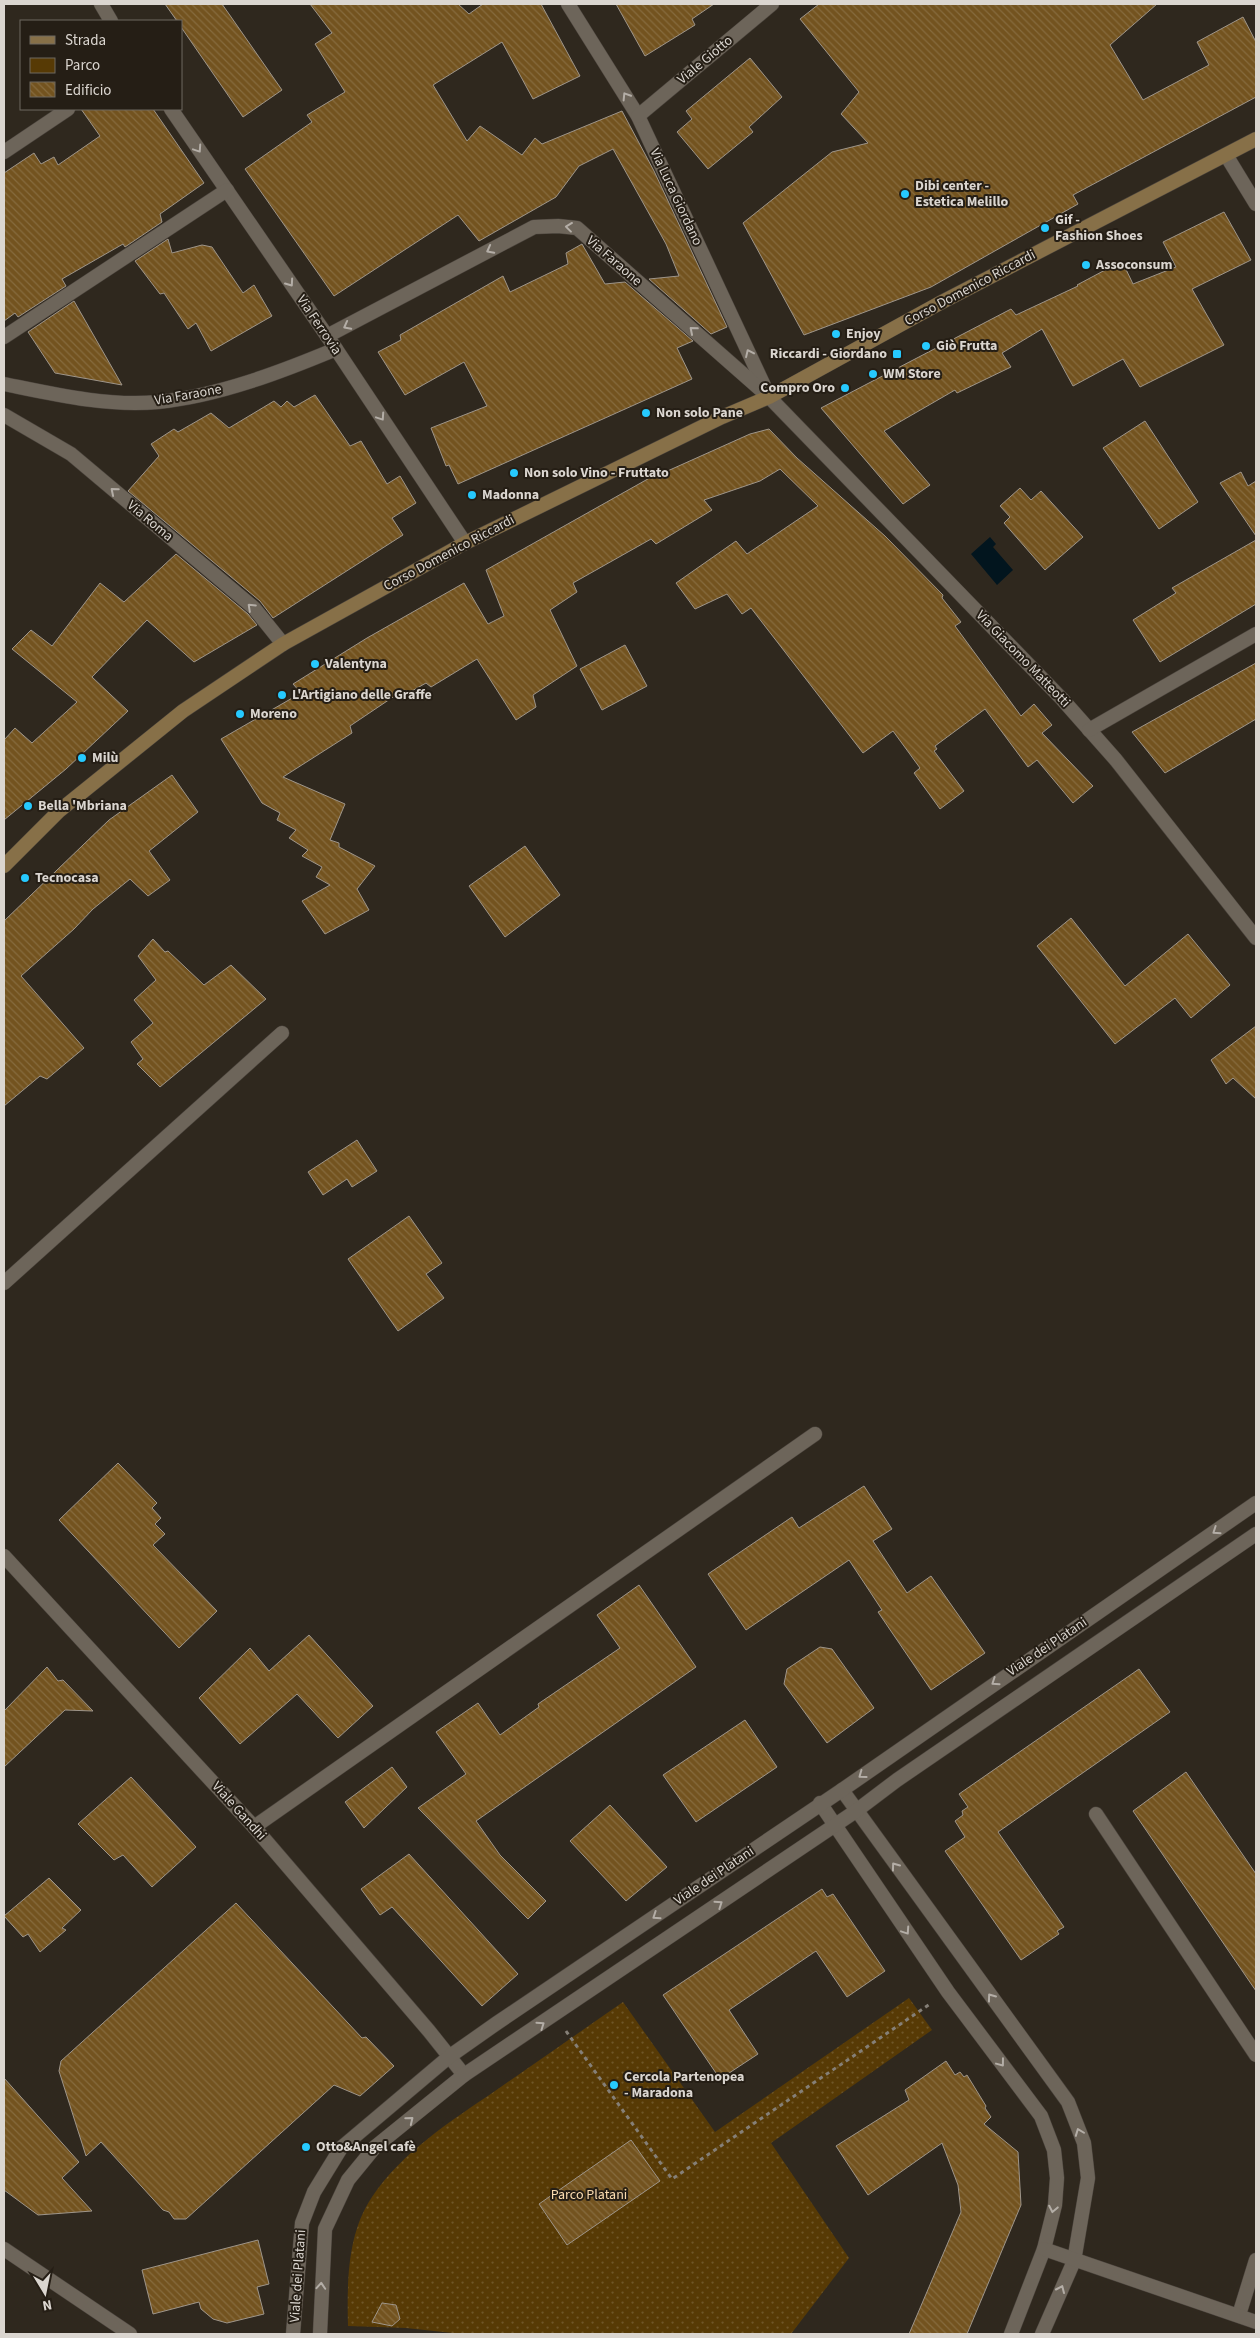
<svg xmlns="http://www.w3.org/2000/svg" width="1260" height="2338" font-family="'Source Sans 3',sans-serif">
<defs>
<pattern id="green-dots" width="8" height="8" patternUnits="userSpaceOnUse" patternTransform="scale(1.25)"><rect width="8" height="8" fill="#573a05"/><path d="M2 2h.1M6 6h.1" fill="none" stroke="#6f5628" stroke-width="1.8" stroke-linecap="round"/></pattern>
<pattern id="building-back-hatch" width="6" height="6" patternUnits="userSpaceOnUse" patternTransform="scale(1.25)"><rect width="6" height="6" fill="#73531f"/><path d="M-1 5l2 2M0 0l6 6M5-1l2 2" fill="none" stroke="#866b3e"/></pattern>
</defs>
<rect width="100%" height="100%" fill="#2f281e"/>
<!-- green -->
<path fill="url(#green-dots)" d="M 909,1998 L 932,2030 L 771,2143 L 849,2258 L 791,2334 L 462,2334 L 406,2328 L 348,2326 C 347,2283 347,2234 372,2197 C 402,2152 451,2121 495,2091 C 538,2061 580,2032 623,2002 L 715,2132 Z"/>
<!-- water -->
<path fill="#02151e" d="M 990,537 L 996,544 L 993,547 L 1013,570 L 997,585 L 971,554 Z"/>
<!-- building -->
<g fill="url(#building-back-hatch)" stroke="#9e958a">
<path d="M 165,4 L 222,4 L 282,90 L 243,117 L 181,27 L 181,21 L 177,21 Z"/>
<path d="M 310,4 L 458,4 L 469,14 L 483,4 L 541,4 L 580,76 L 533,99 L 502,42 L 433,85 L 467,141 L 480,126 L 522,155 L 535,138 L 542,144 L 622,111 L 654,171 L 727,327 L 711,334 L 649,279 L 679,276 L 666,244 L 613,149 L 579,166 L 556,197 L 479,241 L 458,215 L 334,296 L 245,169 L 312,122 L 307,115 L 345,92 L 315,44 L 332,33 Z"/>
<path d="M 616,4 L 714,4 L 692,19 L 695,25 L 645,56 Z"/>
<path d="M 819,4 L 1157,4 L 1110,45 L 1143,100 L 1209,65 L 1197,42 L 1243,17 L 1256,42 L 1256,97 L 1073,195 L 1078,204 L 931,287 L 804,335 L 743,223 L 832,152 L 868,143 L 841,114 L 859,92 L 800,19 Z"/>
<path d="M 750,58 L 782,97 L 749,127 L 753,132 L 708,169 L 677,132 L 692,119 L 686,111 Z"/>
<path d="M 81,109 L 153,109 L 204,183 L 160,214 L 162,222 L 125,247 L 123,244 L 62,279 L 66,286 L 18,317 L 15,313 L 4,321 L 4,173 L 34,153 L 41,164 L 54,157 L 58,165 L 100,136 Z"/>
<path d="M 1224,212 L 1251,260 L 1192,289 L 1224,345 L 1140,387 L 1123,359 L 1073,386 L 1042,329 L 1002,353 L 1011,367 L 957,393 L 955,390 L 884,431 L 930,485 L 903,504 L 821,408 L 1011,309 L 1016,315 L 1078,286 L 1077,285 L 1122,261 L 1133,284 L 1176,267 L 1163,242 Z"/>
<path d="M 168,239 L 172,253 L 202,245 L 212,247 L 243,293 L 254,285 L 272,316 L 211,351 L 196,323 L 188,329 L 164,293 L 160,294 L 135,261 Z"/>
<path d="M 582,244 L 605,284 L 625,282 L 693,341 L 677,348 L 692,379 L 458,484 L 449,465 L 446,466 L 431,428 L 487,406 L 464,362 L 405,395 L 378,352 L 401,340 L 400,335 L 503,276 L 510,292 L 568,264 L 566,253 Z"/>
<path d="M 74,301 L 122,385 L 55,373 L 28,332 Z"/>
<path d="M 315,395 L 350,446 L 361,441 L 387,484 L 400,476 L 416,503 L 392,518 L 403,535 L 273,618 L 260,601 L 128,491 L 159,456 L 151,444 L 174,429 L 178,432 L 211,413 L 229,428 L 274,401 L 281,407 L 287,401 L 294,407 Z"/>
<path d="M 1145,421 L 1198,502 L 1159,529 L 1103,448 Z"/>
<path d="M 769,429 L 797,458 L 885,536 L 943,595 L 942,598 L 961,622 L 955,626 L 1021,716 L 1034,704 L 1052,725 L 1042,733 L 1093,786 L 1073,803 L 1037,760 L 1028,767 L 985,709 L 935,746 L 937,749 L 934,751 L 964,791 L 940,809 L 914,773 L 920,768 L 893,731 L 863,753 L 751,608 L 742,614 L 727,594 L 695,609 L 676,583 L 736,541 L 747,554 L 818,506 L 780,469 L 760,481 L 704,500 L 712,510 L 656,544 L 651,539 L 573,583 L 577,592 L 550,610 L 577,666 L 533,695 L 536,707 L 516,720 L 477,659 L 431,687 L 426,683 L 403,696 L 402,691 L 350,726 L 352,733 L 283,777 L 345,804 L 330,840 L 339,843 L 339,847 L 375,866 L 357,889 L 369,910 L 325,934 L 302,901 L 330,885 L 316,877 L 322,867 L 302,856 L 308,850 L 289,838 L 296,830 L 277,820 L 280,813 L 262,803 L 221,739 L 301,693 L 293,684 L 367,638 L 464,583 L 488,624 L 504,616 L 486,570 L 662,471 L 663,473 L 750,434 Z"/>
<path d="M 1241,472 L 1248,486 L 1256,481 L 1256,536 L 1220,483 Z"/>
<path d="M 1020,488 L 1031,500 L 1041,491 L 1083,537 L 1045,570 L 1004,523 L 1010,517 L 1000,506 Z"/>
<path d="M 1256,540 L 1256,604 L 1160,662 L 1133,620 L 1176,593 L 1172,588 Z"/>
<path d="M 176,554 L 248,614 L 257,625 L 194,662 L 147,620 L 92,677 L 128,711 L 66,769 L 4,820 L 4,740 L 15,728 L 32,743 L 77,702 L 12,649 L 31,630 L 52,646 L 100,583 L 124,602 Z"/>
<path d="M 625,645 L 647,686 L 602,710 L 580,669 Z"/>
<path d="M 1256,663 L 1256,719 L 1165,773 L 1132,732 Z"/>
<path d="M 172,775 L 198,812 L 149,851 L 170,880 L 148,896 L 130,879 L 93,909 L 74,929 L 21,976 L 84,1048 L 47,1079 L 40,1076 L 4,1106 L 4,921 L 109,820 Z"/>
<path d="M 525,846 L 560,895 L 505,937 L 469,886 Z"/>
<path d="M 1071,918 L 1125,986 L 1188,934 L 1230,985 L 1191,1018 L 1175,998 L 1115,1044 L 1037,946 Z"/>
<path d="M 153,939 L 165,952 L 168,951 L 204,985 L 231,965 L 266,999 L 160,1087 L 137,1064 L 143,1059 L 131,1042 L 153,1023 L 134,1000 L 156,980 L 138,956 Z"/>
<path d="M 1256,1026 L 1256,1099 L 1233,1078 L 1226,1084 L 1211,1060 Z"/>
<path d="M 357,1140 L 377,1171 L 352,1187 L 347,1179 L 323,1195 L 308,1172 Z"/>
<path d="M 409,1216 L 442,1263 L 426,1274 L 444,1298 L 398,1331 L 348,1259 Z"/>
<path d="M 118,1463 L 157,1503 L 152,1508 L 161,1518 L 155,1524 L 165,1534 L 153,1545 L 217,1611 L 179,1648 L 59,1520 Z"/>
<path d="M 864,1486 L 892,1529 L 873,1541 L 907,1593 L 931,1576 L 985,1653 L 931,1690 L 878,1612 L 882,1610 L 849,1560 L 746,1630 L 708,1574 L 792,1517 L 799,1528 Z"/>
<path d="M 639,1585 L 696,1667 L 476,1821 L 500,1855 L 546,1901 L 528,1919 L 418,1808 L 466,1774 L 436,1732 L 478,1703 L 500,1735 L 539,1707 L 538,1704 L 620,1648 L 597,1615 Z"/>
<path d="M 309,1635 L 373,1706 L 338,1738 L 297,1694 L 240,1744 L 199,1698 L 250,1648 L 269,1671 Z"/>
<path d="M 820,1647 L 832,1649 L 874,1708 L 827,1743 L 784,1684 L 787,1669 Z"/>
<path d="M 47,1667 L 58,1681 L 63,1680 L 93,1711 L 65,1710 L 4,1767 L 4,1711 Z"/>
<path d="M 1139,1669 L 1170,1712 L 998,1832 L 1064,1927 L 1057,1931 L 1059,1934 L 1021,1960 L 945,1851 L 965,1837 L 955,1821 L 963,1815 L 962,1811 L 968,1807 L 959,1794 Z"/>
<path d="M 745,1720 L 777,1767 L 696,1822 L 663,1775 Z"/>
<path d="M 392,1767 L 407,1787 L 364,1828 L 345,1802 Z"/>
<path d="M 1186,1772 L 1256,1874 L 1256,1991 L 1133,1811 Z"/>
<path d="M 131,1777 L 196,1847 L 152,1887 L 123,1855 L 114,1860 L 78,1824 Z"/>
<path d="M 610,1805 L 667,1867 L 626,1901 L 570,1841 Z"/>
<path d="M 409,1854 L 518,1974 L 482,2006 L 392,1907 L 380,1915 L 361,1889 Z"/>
<path d="M 49,1878 L 81,1910 L 62,1928 L 66,1930 L 40,1952 L 28,1934 L 23,1937 L 4,1916 Z"/>
<path d="M 822,1889 L 827,1897 L 833,1894 L 885,1971 L 847,1997 L 816,1951 L 729,2010 L 758,2054 L 720,2079 L 663,1995 Z"/>
<path d="M 236,1903 L 362,2038 L 366,2037 L 394,2066 L 360,2096 L 334,2085 L 186,2219 L 174,2219 L 169,2212 L 163,2210 L 101,2142 L 86,2156 L 59,2071 L 61,2061 Z"/>
<path d="M 946,2061 L 955,2075 L 960,2072 L 964,2077 L 967,2075 L 986,2106 L 985,2108 L 991,2117 L 984,2124 L 1018,2152 L 1021,2205 L 967,2334 L 909,2334 L 961,2212 L 958,2185 L 942,2143 L 868,2195 L 836,2146 L 909,2100 L 905,2090 Z"/>
<path d="M 4,2078 L 79,2162 L 62,2178 L 92,2211 L 38,2215 L 4,2190 Z"/>
<path d="M 631,2140 L 660,2181 L 567,2245 L 539,2204 Z"/>
<path d="M 258,2240 L 269,2284 L 257,2287 L 264,2314 L 227,2323 L 213,2319 L 201,2309 L 199,2302 L 153,2314 L 142,2270 Z"/>
<path d="M 382,2303 L 396,2305 L 400,2319 L 392,2326 L 372,2322 Z"/>
</g>
<g fill="none" stroke-linecap="round" stroke-linejoin="round">
<!-- service casing -->
<g stroke="#4a433c" stroke-width="15">
<g id="service">
<path d="M 1096,1814 L 1256,2055"/>
<path d="M 254,1827 L 815,1434"/>
<path d="M 1239,2315 L 1256,2260"/>
</g>
</g>
<!-- minor casing -->
<g stroke="#4a433c" stroke-width="15">
<g id="minor">
<path d="M 101,4 L 111,21"/>
<path d="M 568,4 L 638,116 L 767,392"/>
<path d="M 171,109 L 336,349 L 465,543"/>
<path d="M 638,116 L 772,4"/>
<path d="M 4,152 L 68,109"/>
<path d="M 1226,155 L 1256,204"/>
<path d="M 327,336 L 534,227 L 558,226 L 577,228 L 769,397 L 1062,699 L 1116,760 L 1256,938"/>
<path d="M 4,337 L 227,190"/>
<path d="M 4,384 C 53,394 108,407 158,402 C 218,396 281,372 336,349"/>
<path d="M 4,415 L 71,454 L 254,608 L 283,644"/>
<path d="M 1089,730 L 1256,634"/>
<path d="M 4,1283 L 282,1033"/>
<path d="M 4,1556 L 254,1827 L 429,2031 L 464,2075"/>
<path d="M 842,1790 L 1068,2102 L 1084,2143 L 1088,2178 L 1074,2261 L 1042,2334"/>
<path d="M 820,1803 L 948,1992 L 1041,2116 L 1054,2150 L 1057,2178 L 1055,2205 L 1044,2249 L 1011,2334"/>
<path d="M 4,2249 L 130,2334"/>
<path d="M 1044,2249 L 1256,2322"/>
<path d="M 293,2334 L 302,2223 L 314,2192 L 341,2148 L 450,2056 L 497,2023 L 842,1790 L 1256,1503"/>
<path d="M 320,2334 L 325,2229 L 348,2180 L 375,2147 L 464,2075 L 856,1811 L 897,1780 L 1256,1534"/>
</g>
</g>
<!-- secondary casing -->
<g stroke="#4a433c" stroke-width="15">
<path id="secondary" d="M 4,866 L 59,811 L 183,711 L 283,644 L 465,543 L 722,417 L 769,397 L 940,303 L 1256,139"/>
</g>
<!-- path -->
<path stroke="#857f77" stroke-width="3" stroke-dasharray="4 4" stroke-linecap="butt" d="M 566,2031 L 672,2179 L 930,2004"/>
<!-- service -->
<use href="#service" stroke="#6d655a" stroke-width="14"/>
<!-- minor -->
<use href="#minor" stroke="#6d655a" stroke-width="14"/>
<!-- secondary -->
<use href="#secondary" stroke="#877048" stroke-width="14"/>
</g>
<!-- one-way arrows -->
<defs><path id="oneway-chevron" d="M-2-3.5L2.5 0L-2 3.5" fill="none" stroke-width="1.6" stroke-linecap="round" stroke-linejoin="round" transform="scale(1.25)"/></defs>
<g stroke="#b4aea7">
<use href="#oneway-chevron" transform="translate(626 96) rotate(-122)"/>
<use href="#oneway-chevron" transform="translate(198 149) rotate(56)"/>
<use href="#oneway-chevron" transform="translate(569 227) rotate(-173)"/>
<use href="#oneway-chevron" transform="translate(490 250) rotate(152)"/>
<use href="#oneway-chevron" transform="translate(290 283) rotate(55)"/>
<use href="#oneway-chevron" transform="translate(347 326) rotate(152)"/>
<use href="#oneway-chevron" transform="translate(693 330) rotate(-139)"/>
<use href="#oneway-chevron" transform="translate(749 353) rotate(-115)"/>
<use href="#oneway-chevron" transform="translate(381 417) rotate(56)"/>
<use href="#oneway-chevron" transform="translate(114 491) rotate(-140)"/>
<use href="#oneway-chevron" transform="translate(251 607) rotate(-137)"/>
<use href="#oneway-chevron" transform="translate(1216 1531) rotate(146)"/>
<use href="#oneway-chevron" transform="translate(995 1682) rotate(146)"/>
<use href="#oneway-chevron" transform="translate(862 1775) rotate(144)"/>
<use href="#oneway-chevron" transform="translate(895 1866) rotate(-126)"/>
<use href="#oneway-chevron" transform="translate(719 1904) rotate(-34)"/>
<use href="#oneway-chevron" transform="translate(656 1916) rotate(146)"/>
<use href="#oneway-chevron" transform="translate(906 1931) rotate(56)"/>
<use href="#oneway-chevron" transform="translate(991 1997) rotate(-126)"/>
<use href="#oneway-chevron" transform="translate(541 2025) rotate(-35)"/>
<use href="#oneway-chevron" transform="translate(1001 2063) rotate(53)"/>
<use href="#oneway-chevron" transform="translate(410 2120) rotate(-39)"/>
<use href="#oneway-chevron" transform="translate(1079 2132) rotate(-111)"/>
<use href="#oneway-chevron" transform="translate(1053 2209) rotate(101)"/>
<use href="#oneway-chevron" transform="translate(321 2286) rotate(-86)"/>
<use href="#oneway-chevron" transform="translate(1061 2289) rotate(-66)"/>
</g>
<!-- markers -->
<g fill="#26c9fe" stroke="#251e15" stroke-width="2">
<circle cx="905" cy="194" r="5"/>
<circle cx="1045" cy="228" r="5"/>
<circle cx="1086" cy="265" r="5"/>
<circle cx="836" cy="334" r="5"/>
<circle cx="926" cy="346" r="5"/>
<rect x="892" y="349" width="10" height="10" rx="2.5"/>
<circle cx="873" cy="374" r="5"/>
<circle cx="845" cy="388" r="5"/>
<circle cx="646" cy="413" r="5"/>
<circle cx="514" cy="473" r="5"/>
<circle cx="472" cy="495" r="5"/>
<circle cx="315" cy="664" r="5"/>
<circle cx="282" cy="695" r="5"/>
<circle cx="240" cy="714" r="5"/>
<circle cx="82" cy="758" r="5"/>
<circle cx="28" cy="806" r="5"/>
<circle cx="25" cy="878" r="5"/>
<circle cx="614" cy="2085" r="5"/>
<circle cx="306" cy="2147" r="5"/>
</g>
<g text-anchor="middle" dominant-baseline="central" stroke-width="4" stroke-linejoin="round" paint-order="stroke">
<!-- street labels -->
<g font-size="14" fill="#dbd6d0" stroke="#251e15">
<text transform="translate(705 60) rotate(-40)">Viale Giotto</text>
<text transform="translate(676 197) rotate(65)">Via Luca Giordano</text>
<text transform="translate(614 261) rotate(41)">Via Faraone</text>
<text transform="translate(970 288) rotate(-28)">Corso Domenico Riccardi</text>
<text transform="translate(319 325) rotate(56)">Via Ferrovia</text>
<text transform="translate(188 395) rotate(-10)">Via Faraone</text>
<text transform="translate(150 521) rotate(40)">Via Roma</text>
<text transform="translate(449 553) rotate(-28)">Corso Domenico Riccardi</text>
<text transform="translate(1023 659) rotate(46)">Via Giacomo Matteotti</text>
<text transform="translate(1047 1647) rotate(-34)">Viale dei Platani</text>
<text transform="translate(239 1811) rotate(48)">Viale Gandhi</text>
<text transform="translate(714 1876) rotate(-34)">Viale dei Platani</text>
<text transform="translate(298 2276) rotate(-86)">Viale dei Platani</text>
</g>
<!-- poi labels -->
<g font-size="14" font-weight="bold" fill="#dbd6d0" stroke="#251e15" text-anchor="start">
<text x="915" y="186">Dibi center -<tspan x="915" dy="16">Estetica Melillo</tspan></text>
<text x="1055" y="220">Gif -<tspan x="1055" dy="16">Fashion Shoes</tspan></text>
<text x="1096" y="265">Assoconsum</text>
<text x="846" y="334">Enjoy</text>
<text x="936" y="346">Giò Frutta</text>
<text x="887" y="354" text-anchor="end">Riccardi - Giordano</text>
<text x="883" y="374">WM Store</text>
<text x="835" y="388" text-anchor="end">Compro Oro</text>
<text x="656" y="413">Non solo Pane</text>
<text x="524" y="473">Non solo Vino - Fruttato</text>
<text x="482" y="495">Madonna</text>
<text x="325" y="664">Valentyna</text>
<text x="292" y="695">L'Artigiano delle Graffe</text>
<text x="250" y="714">Moreno</text>
<text x="92" y="758">Milù</text>
<text x="38" y="806">Bella 'Mbriana</text>
<text x="35" y="878">Tecnocasa</text>
<text x="624" y="2077">Cercola Partenopea<tspan x="624" dy="16">- Maradona</tspan></text>
<text x="316" y="2147">Otto&amp;Angel cafè</text>
</g>
<!-- park labels -->
<g font-size="14" fill="#fbdcb0" stroke="#251e15">
<text x="589" y="2195">Parco Platani</text>
</g>
</g>
<!-- border -->
<rect width="1260" height="2338" fill="none" stroke="#dbd6d0" stroke-width="10"/>
<!-- legend -->
<rect x="20" y="20" width="162" height="90" fill="#251e15" stroke="#6e6860"/>
<rect x="30" y="36" width="25" height="8" fill="#877048" stroke="#6e6860"/>
<text x="65" y="45" font-size="15" fill="#dbd6d0">Strada</text>
<rect x="30" y="58" width="25" height="15" fill="#573a05" stroke="#6e6860"/>
<text x="65" y="70" font-size="15" fill="#dbd6d0">Parco</text>
<rect x="30" y="82" width="25" height="15" fill="url(#building-back-hatch)" stroke="#6e6860"/>
<text x="65" y="95" font-size="15" fill="#dbd6d0">Edificio</text>
<!-- north arrow -->
<g transform="translate(45 2293) rotate(170)" stroke="#251e15" stroke-width="4" paint-order="stroke">
<path d="M0-4L9 19L0 12L-9 19Z" fill="#dbd6d0"/>
<text y="-8" font-size="14" font-weight="bold" text-anchor="middle" fill="#dbd6d0">N</text>
</g>
</svg>
